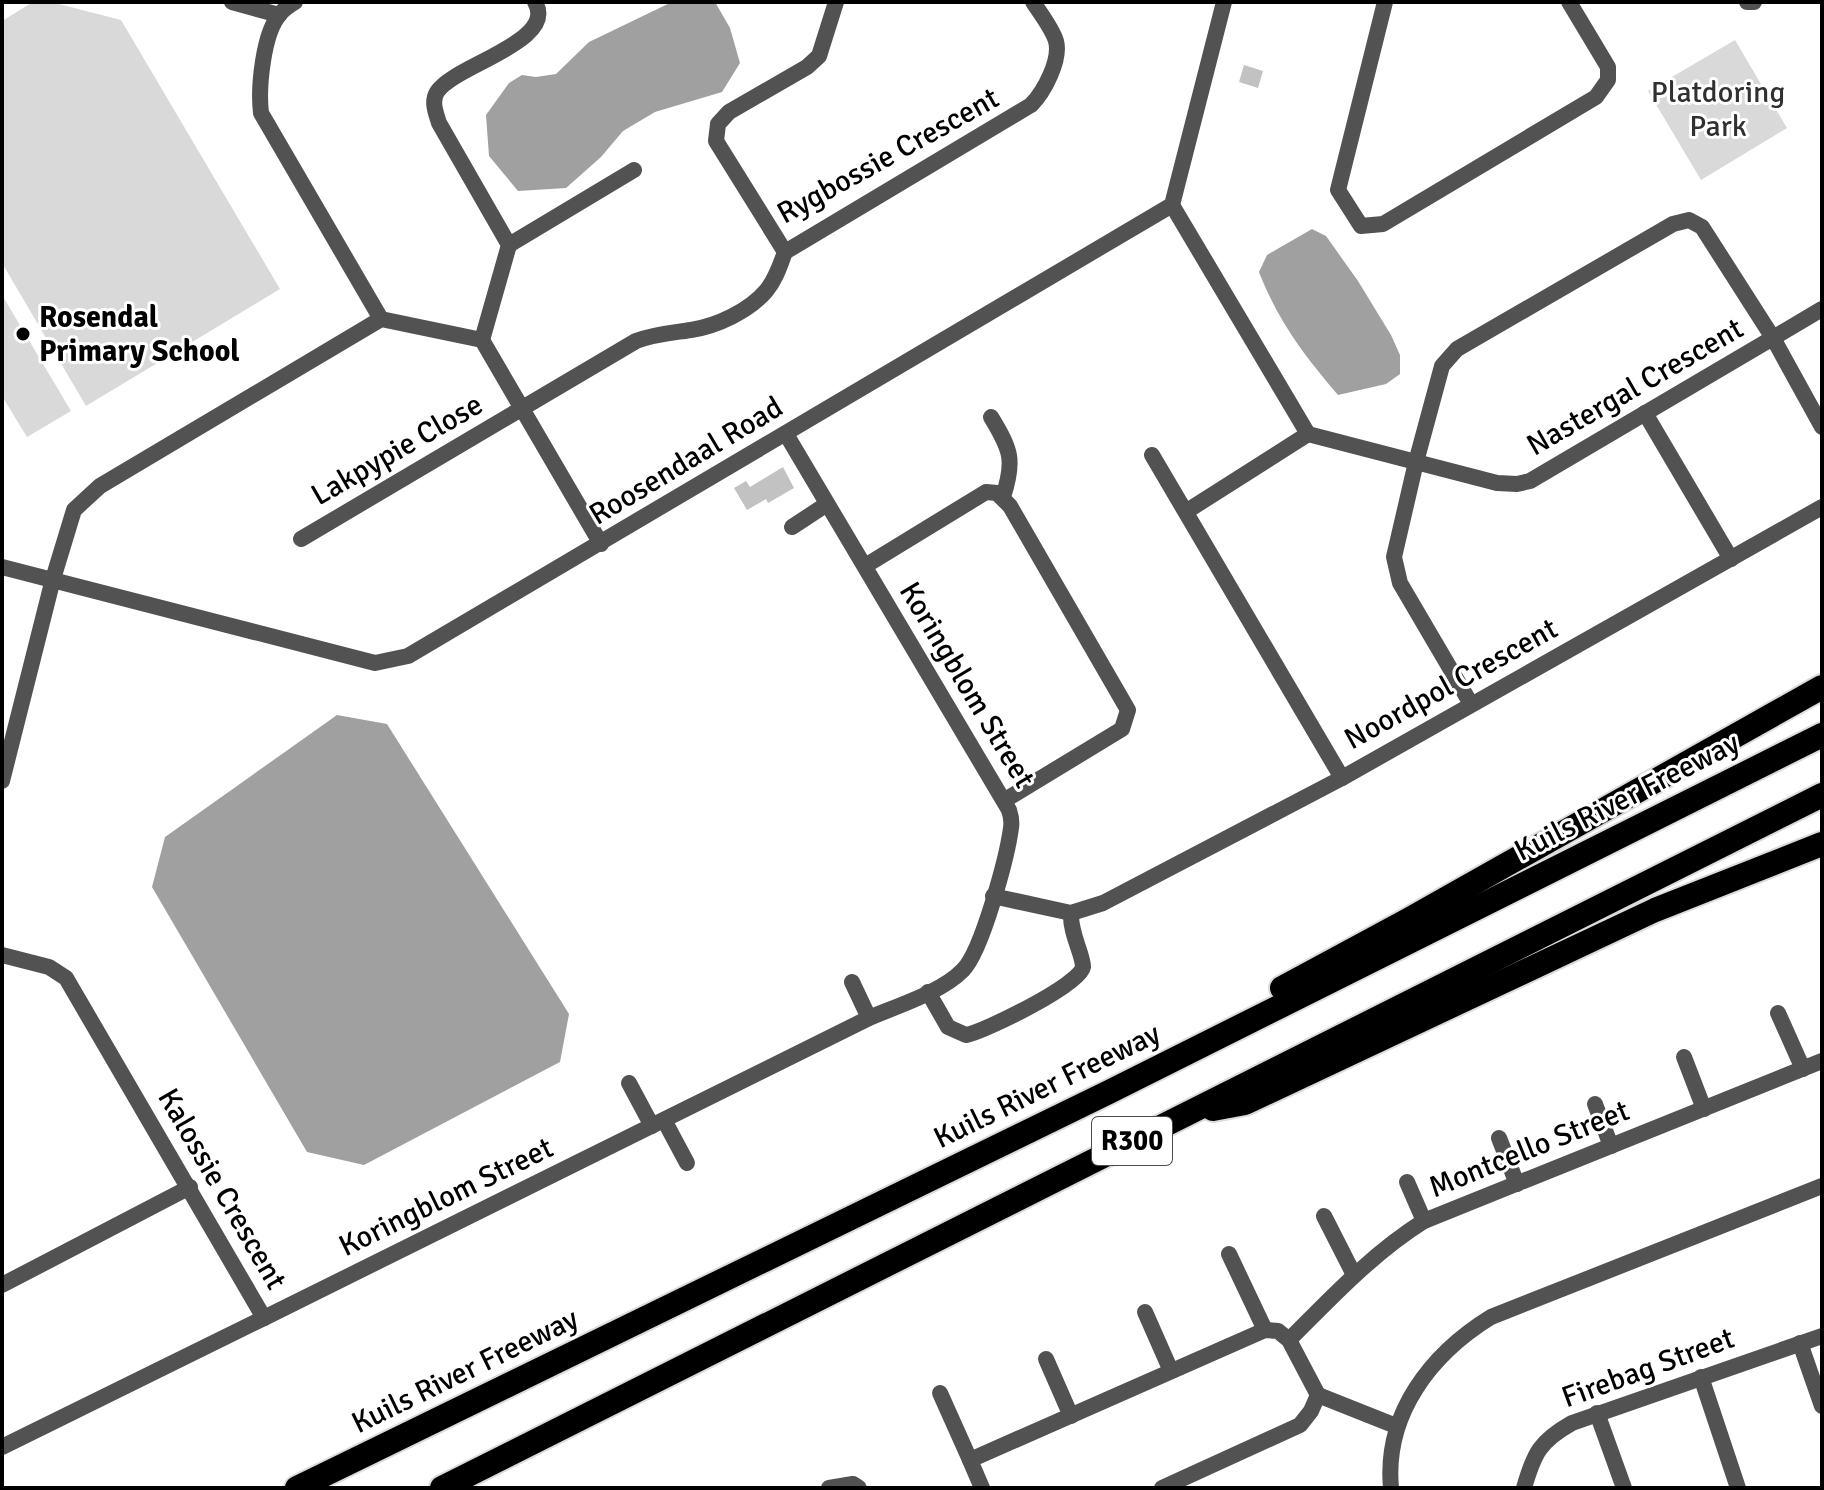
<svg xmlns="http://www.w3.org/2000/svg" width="1824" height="1490" font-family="Signika,sans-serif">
<rect width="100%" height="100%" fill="#fff"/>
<!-- green -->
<g fill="#d9d9d9">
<path d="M 33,2 L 51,2 L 121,20 L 280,289 L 86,406 L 2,263 L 2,21 Z"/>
<path d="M 1735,40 L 1787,128 L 1701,180 L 1648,91 Z"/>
<path d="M 2,295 L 71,411 L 27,437 L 2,396 Z"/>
</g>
<!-- water -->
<g fill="#a0a0a0">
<path d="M 672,2 L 715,2 L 730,28 L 740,63 L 722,92 L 655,112 L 623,131 L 601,157 L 566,188 L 518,191 L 489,156 L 486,115 L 509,83 L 522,75 L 536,77 L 556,74 L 589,42 Z"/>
<path d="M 1312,229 L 1326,236 L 1358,281 L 1391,335 L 1400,355 L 1400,374 L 1386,384 L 1338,395 C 1304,355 1279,323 1259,272 L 1267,255 Z"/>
<path d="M 337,715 L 387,724 L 569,1014 L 560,1062 L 364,1165 L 307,1152 L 152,887 L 165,837 Z"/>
</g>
<!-- building -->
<g fill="#c2c2c2">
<path d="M 1244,65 L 1263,71 L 1258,88 L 1239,82 Z"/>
<path d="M 783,467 L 794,488 L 768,503 L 766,499 L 747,510 L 734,488 L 746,481 L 750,487 Z"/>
</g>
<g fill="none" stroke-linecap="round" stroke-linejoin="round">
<!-- motorway casing -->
<g stroke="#dbdbdb" stroke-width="28">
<g id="motorway">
<path d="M 1282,988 L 1408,920 L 1822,687"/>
<path d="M 1213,1109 L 1245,1103 L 1655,910 L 1822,844"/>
<path d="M 297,1488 L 1109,1092 L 1822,735"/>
<path d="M 442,1488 L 1822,795"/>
</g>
</g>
<!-- minor -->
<g stroke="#525252" stroke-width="16">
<path d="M 232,2 L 279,15"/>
<path d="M 295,2 C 290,5 284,9 280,14 C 263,33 258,88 261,113 L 381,319"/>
<path d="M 1385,2 L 1338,190 L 1361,226 L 1383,224 L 1596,97 L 1608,80 L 1608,67 L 1569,2"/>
<path d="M 1747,2 L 1754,2"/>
<path d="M 1172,205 L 1308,434 L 1497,483 L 1517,484 L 1530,481 L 1822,309"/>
<path d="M 509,245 L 634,170"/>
<path d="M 785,252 L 1031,105 C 1044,92 1061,60 1056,41 C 1052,28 1040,13 1033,2"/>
<path d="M 785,252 L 716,141 L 718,124 L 729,112 L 807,67 L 819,56 L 836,2"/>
<path d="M 482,340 L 509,245 L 439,123 C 436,113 431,102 437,92 C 454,65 558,42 535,2"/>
<path d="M 1645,413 L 1731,559"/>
<path d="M 991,417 C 1011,450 1015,460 1003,497"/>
<path d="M 1152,455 L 1342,778"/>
<path d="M 1187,511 L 1308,434"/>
<path d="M 792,527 L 827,504"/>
<path d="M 301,539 L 636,341 C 655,334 671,333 691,330 C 717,326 749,311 766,291 C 776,279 780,265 785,252"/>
<path d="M 865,566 L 986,492 L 997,493 L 1010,506 L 1128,710 L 1122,729 L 1005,800"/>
<path d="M 2,567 L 375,663 L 408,656 L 1172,205 L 1224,2"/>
<path d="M 1471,704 L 1400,583 L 1394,557 L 1416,462 L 1442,366 L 1457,349 L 1673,224 L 1689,220 L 1702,227 L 1773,338 L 1822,427"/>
<path d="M 2,781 L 53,579 L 74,510 L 100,486 L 381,319 L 482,340 L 601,544"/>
<path d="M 993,896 L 1071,913 L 1103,903 L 1342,778 L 1822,507"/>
<path d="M 2,955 L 49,967 L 66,978 L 264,1318 L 2,1447"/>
<path d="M 852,982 L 869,1018"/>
<path d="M 928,992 L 948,1027 L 966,1035 C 984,1032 1081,984 1083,967 C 1083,954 1070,934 1071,913"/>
<path d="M 1778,1013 L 1803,1069"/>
<path d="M 1684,1057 L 1704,1109"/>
<path d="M 629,1083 L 652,1126"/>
<path d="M 1595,1104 L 1611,1146"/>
<path d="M 664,1120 L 687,1163"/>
<path d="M 1499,1138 L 1517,1184"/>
<path d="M 1407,1182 L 1424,1221"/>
<path d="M 1324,1216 L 1354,1275"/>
<path d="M 1229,1254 L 1265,1330"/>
<path d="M 2,1285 L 190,1187"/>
<path d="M 1145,1312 L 1171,1371"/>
<path d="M 264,1318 L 869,1018 C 897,1006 942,992 963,970 C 982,951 1007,857 1011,828 C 1012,822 1011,816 1009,810 L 786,434"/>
<path d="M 1289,1340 C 1332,1297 1373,1253 1424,1221 L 1822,1061"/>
<path d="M 1800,1343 L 1822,1406"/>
<path d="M 1046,1359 L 1071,1416"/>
<path d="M 1701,1377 L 1738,1488"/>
<path d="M 940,1393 L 970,1460"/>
<path d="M 1597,1413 L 1624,1488"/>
<path d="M 829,1488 L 853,1484 L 859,1488"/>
<path d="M 982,1488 L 970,1460 L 1265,1330 L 1278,1331 L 1289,1340 L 1318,1395"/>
<path d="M 1162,1488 L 1300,1425 L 1311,1411 L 1318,1395 L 1396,1426"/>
<path d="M 1391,1488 C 1384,1414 1431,1354 1491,1317 L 1822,1186"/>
<path d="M 1524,1488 C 1534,1453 1540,1441 1572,1423 L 1822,1336"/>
</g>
<!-- motorway -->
<use href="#motorway" stroke="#000" stroke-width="24"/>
</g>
<!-- markers -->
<circle fill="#000" stroke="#fff" stroke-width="3" cx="23" cy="334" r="8"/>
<g text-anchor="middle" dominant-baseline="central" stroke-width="6" stroke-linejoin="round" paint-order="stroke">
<!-- shield labels -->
<rect fill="#fff" stroke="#4c4c4c" stroke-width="2" x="1092" y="1117" width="80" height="48" rx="6"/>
<g font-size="28" font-weight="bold" fill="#000">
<text x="1132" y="1141">R300</text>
</g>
<!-- park labels -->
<g font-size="30" fill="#303030" stroke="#fff">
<text x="1718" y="92">Platdoring<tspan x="1718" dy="34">Park</tspan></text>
</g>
<!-- street labels -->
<g font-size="30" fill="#000" stroke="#fff">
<text transform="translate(888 156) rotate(-29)">Rygbossie Crescent</text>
<text transform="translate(1635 387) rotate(-30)">Nastergal Crescent</text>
<text transform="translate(397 450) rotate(-30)">Lakpypie Close</text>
<text transform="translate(686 461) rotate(-31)">Roosendaal Road</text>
<text transform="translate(1451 684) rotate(-29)">Noordpol Crescent</text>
<text transform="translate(967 685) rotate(59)">Koringblom Street</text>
<text transform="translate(1627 797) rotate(-27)">Kuils River Freeway</text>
<text transform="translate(1047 1086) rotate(-26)">Kuils River Freeway</text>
<text transform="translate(1529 1149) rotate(-22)">Montcello Street</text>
<text transform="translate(222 1189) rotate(60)">Kalossie Crescent</text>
<text transform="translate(446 1197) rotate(-26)">Koringblom Street</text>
<text transform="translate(1648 1368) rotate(-20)">Firebag Street</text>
<text transform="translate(465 1371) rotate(-26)">Kuils River Freeway</text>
</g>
<!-- poi labels -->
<g font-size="30" font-weight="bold" fill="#000" stroke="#fff" text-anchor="start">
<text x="39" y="317">Rosendal<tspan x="39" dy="34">Primary School</tspan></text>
</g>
</g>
<!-- border -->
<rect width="1824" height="1490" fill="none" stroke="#000000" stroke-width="8"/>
</svg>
